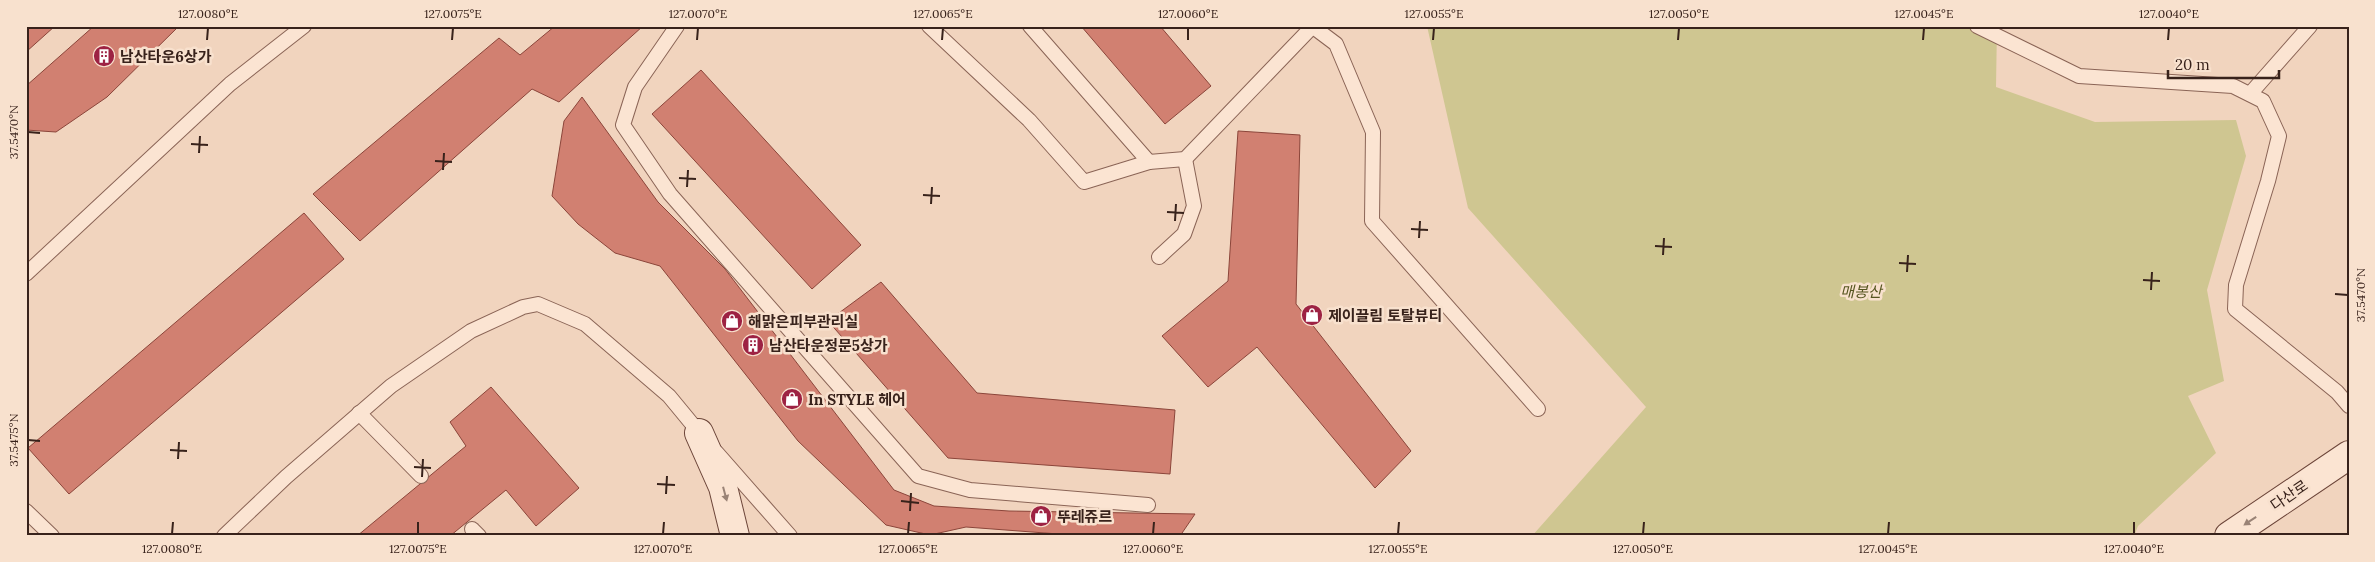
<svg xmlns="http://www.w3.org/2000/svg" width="2375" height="562" font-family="Lora,'Noto Sans KR',serif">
<rect width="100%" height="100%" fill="#f1d4be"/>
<!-- green -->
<path fill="#cfc691" d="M 1427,26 L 1997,26 L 1996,87 L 2095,122 L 2236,120 L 2246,156 L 2207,290 L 2224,381 L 2188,396 L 2216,453 L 2138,526 L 2134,536 L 1532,536 L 1646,407 L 1468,208 Z"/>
<!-- building -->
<g fill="#d18071" stroke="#8b453a">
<path d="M 26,26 L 55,26 L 26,52 Z"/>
<path d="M 94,26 L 179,26 L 107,97 L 56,132 L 26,130 L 26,86 Z"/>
<path d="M 555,26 L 643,26 L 559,102 L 532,89 L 360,241 L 313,194 L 499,38 L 520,55 Z"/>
<path d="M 1081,26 L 1160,26 L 1211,86 L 1165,124 Z"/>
<path d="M 701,70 L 861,245 L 812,289 L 652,114 Z"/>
<path d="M 582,97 L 658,202 L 725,269 L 894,490 L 934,506 L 1009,511 L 1195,514 L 1180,536 L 1085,536 L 966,527 L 930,535 L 886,525 L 798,441 L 660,266 L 615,253 L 578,224 L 552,196 L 564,121 Z"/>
<path d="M 1238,131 L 1300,135 L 1296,304 L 1411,451 L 1375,488 L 1257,347 L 1208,387 L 1162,336 L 1228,281 Z"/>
<path d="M 304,213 L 344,259 L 69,494 L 28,448 Z"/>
<path d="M 881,282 L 977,393 L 1175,410 L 1170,474 L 948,458 L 828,321 Z"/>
<path d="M 491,387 L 579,488 L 536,526 L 506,490 L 450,536 L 357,536 L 466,446 L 450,422 Z"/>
</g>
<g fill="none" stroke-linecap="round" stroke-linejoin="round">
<!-- lane casing -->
<g stroke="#8a6456" stroke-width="16">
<g id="lane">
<path d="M 677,26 L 635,87 L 623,125 L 670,194 L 918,476 L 970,490 L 1148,505"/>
<path d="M 929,26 L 1029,120 L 1084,182 L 1149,162 L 1030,26"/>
<path d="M 1312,26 L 1336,44 L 1373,132 L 1372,221 L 1538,409"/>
<path d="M 1977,26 L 2079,76 L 2233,86 L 2263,101 L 2279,136 L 2268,181 L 2236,285 L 2235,309 L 2337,392 L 2349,406"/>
<path d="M 2250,94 L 2310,26"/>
<path d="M 1149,162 L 1185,159 L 1312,27"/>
<path d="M 1159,257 L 1184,234 L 1194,206 L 1185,159"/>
<path d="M 26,274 L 230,84 L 304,26"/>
<path d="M 359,413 L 421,476"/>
<path d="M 716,452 L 790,536"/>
<path d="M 26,511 L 52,536"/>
<path d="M 472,529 L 479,536"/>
<path d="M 224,536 L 286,477 L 391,386 L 471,331 L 523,307 L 538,304 L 585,324 L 669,396 L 702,436"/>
</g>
</g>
<!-- secondary casing -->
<g stroke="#6c4539" stroke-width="30">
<g id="secondary">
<path d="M 699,433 L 723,487 L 735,536"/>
<path d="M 2229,536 L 2349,455"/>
</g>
</g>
<!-- lane -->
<use href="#lane" stroke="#fbe4d2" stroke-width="14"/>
<!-- secondary -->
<use href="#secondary" stroke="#fbe4d2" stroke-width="28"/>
</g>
<!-- one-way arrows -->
<defs><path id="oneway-solid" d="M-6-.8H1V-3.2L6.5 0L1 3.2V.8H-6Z" transform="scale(1.25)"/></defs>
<g fill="#9a8376">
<use href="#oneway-solid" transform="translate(725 494) rotate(75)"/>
<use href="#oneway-solid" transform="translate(2250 521) rotate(146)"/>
</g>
<!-- ticks -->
<path fill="none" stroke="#38221b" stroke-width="2" d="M 207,40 L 208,28M 452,40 L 453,28M 697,40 L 698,28M 942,40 L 943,28M 1188,40 L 1188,28M 1433,40 L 1434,28M 1678,40 L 1679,28M 1923,40 L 1924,28M 2168,40 L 2169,28M 28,132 L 40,133M 191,144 L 208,145M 199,153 L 200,136M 435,161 L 452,162M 443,170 L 444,153M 679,178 L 696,179M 687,187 L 688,170M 923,195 L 940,196M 931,204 L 932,187M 1167,212 L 1184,213M 1175,221 L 1176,204M 1411,229 L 1428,230M 1419,238 L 1420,221M 1655,246 L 1672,247M 1663,255 L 1664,238M 1899,263 L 1916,264M 1907,272 L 1908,255M 2143,280 L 2160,281M 2151,290 L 2152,272M 2335,294 L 2348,295M 28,440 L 40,441M 170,450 L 187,451M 178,459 L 179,442M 414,467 L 431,468M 422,477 L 423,459M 657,484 L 675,485M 666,494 L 667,476M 901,501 L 919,503M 910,511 L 911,493M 172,534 L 173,522M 418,534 L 418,522M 663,534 L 664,522M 908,534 L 909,522M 1153,534 L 1154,522M 1398,534 L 1399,522M 1643,534 L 1644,522M 1888,534 L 1889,522M 2134,534 L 2134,522"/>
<!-- icons -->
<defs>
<g id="building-disc" transform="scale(1.125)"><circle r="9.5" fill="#9d2243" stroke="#f8e1ce"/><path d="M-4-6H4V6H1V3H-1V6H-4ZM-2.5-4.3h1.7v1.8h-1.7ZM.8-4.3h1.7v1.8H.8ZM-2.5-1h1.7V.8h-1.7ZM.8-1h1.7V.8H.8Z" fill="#fff"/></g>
<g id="shop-disc" transform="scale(1.125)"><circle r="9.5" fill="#9d2243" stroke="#f8e1ce"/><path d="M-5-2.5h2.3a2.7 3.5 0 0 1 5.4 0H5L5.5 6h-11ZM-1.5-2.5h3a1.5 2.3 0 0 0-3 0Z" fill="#fff"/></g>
</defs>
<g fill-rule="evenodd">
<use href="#building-disc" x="104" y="56"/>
<use href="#shop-disc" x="1312" y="315"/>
<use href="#shop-disc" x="732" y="321"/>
<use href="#building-disc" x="753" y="345"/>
<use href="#shop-disc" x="792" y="399"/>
<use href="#shop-disc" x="1041" y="516"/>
</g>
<g text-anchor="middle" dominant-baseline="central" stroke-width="5" stroke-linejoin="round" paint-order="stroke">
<!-- poi labels -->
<g font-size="15" font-weight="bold" fill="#38221b" stroke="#f8e1ce" text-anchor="start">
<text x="120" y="56">남산타운6상가</text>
<text x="1328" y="315">제이끌림 토탈뷰티</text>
<text x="748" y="321">해맑은피부관리실</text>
<text x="769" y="345">남산타운정문5상가</text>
<text x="808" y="399">In STYLE 헤어</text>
<text x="1057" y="516">뚜레쥬르</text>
</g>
<!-- park labels -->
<g font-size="15" font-style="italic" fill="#565520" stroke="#f8e1ce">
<text x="1861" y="291">매봉산</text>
</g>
<!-- street labels -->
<g font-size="15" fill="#38221b" stroke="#f8e1ce">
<text transform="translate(2289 495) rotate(-34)">다산로</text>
</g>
</g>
<!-- border -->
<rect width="2375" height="562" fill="none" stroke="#f8e1ce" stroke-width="55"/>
<!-- scale -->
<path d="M2168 70v8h111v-8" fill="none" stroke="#38221b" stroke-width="2.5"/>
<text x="2175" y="70" font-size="15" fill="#38221b" stroke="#f8e1ce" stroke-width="4" paint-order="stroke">20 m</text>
<rect x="28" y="28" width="2320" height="506" fill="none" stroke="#38221b" stroke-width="2"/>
<g font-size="12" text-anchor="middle" fill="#38221b">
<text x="208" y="18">127.0080°E</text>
<text x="453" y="18">127.0075°E</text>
<text x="698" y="18">127.0070°E</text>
<text x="943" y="18">127.0065°E</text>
<text x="1188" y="18">127.0060°E</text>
<text x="1434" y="18">127.0055°E</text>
<text x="1679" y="18">127.0050°E</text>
<text x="1924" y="18">127.0045°E</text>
<text x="2169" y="18">127.0040°E</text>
<text transform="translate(14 132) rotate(-90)" y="4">37.5470°N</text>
<text transform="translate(2361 295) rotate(-90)" y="4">37.5470°N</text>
<text transform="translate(14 440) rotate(-90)" y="4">37.5475°N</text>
<text x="172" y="553">127.0080°E</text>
<text x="418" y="553">127.0075°E</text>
<text x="663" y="553">127.0070°E</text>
<text x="908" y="553">127.0065°E</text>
<text x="1153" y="553">127.0060°E</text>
<text x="1398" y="553">127.0055°E</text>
<text x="1643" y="553">127.0050°E</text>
<text x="1888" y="553">127.0045°E</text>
<text x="2134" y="553">127.0040°E</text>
</g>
</svg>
